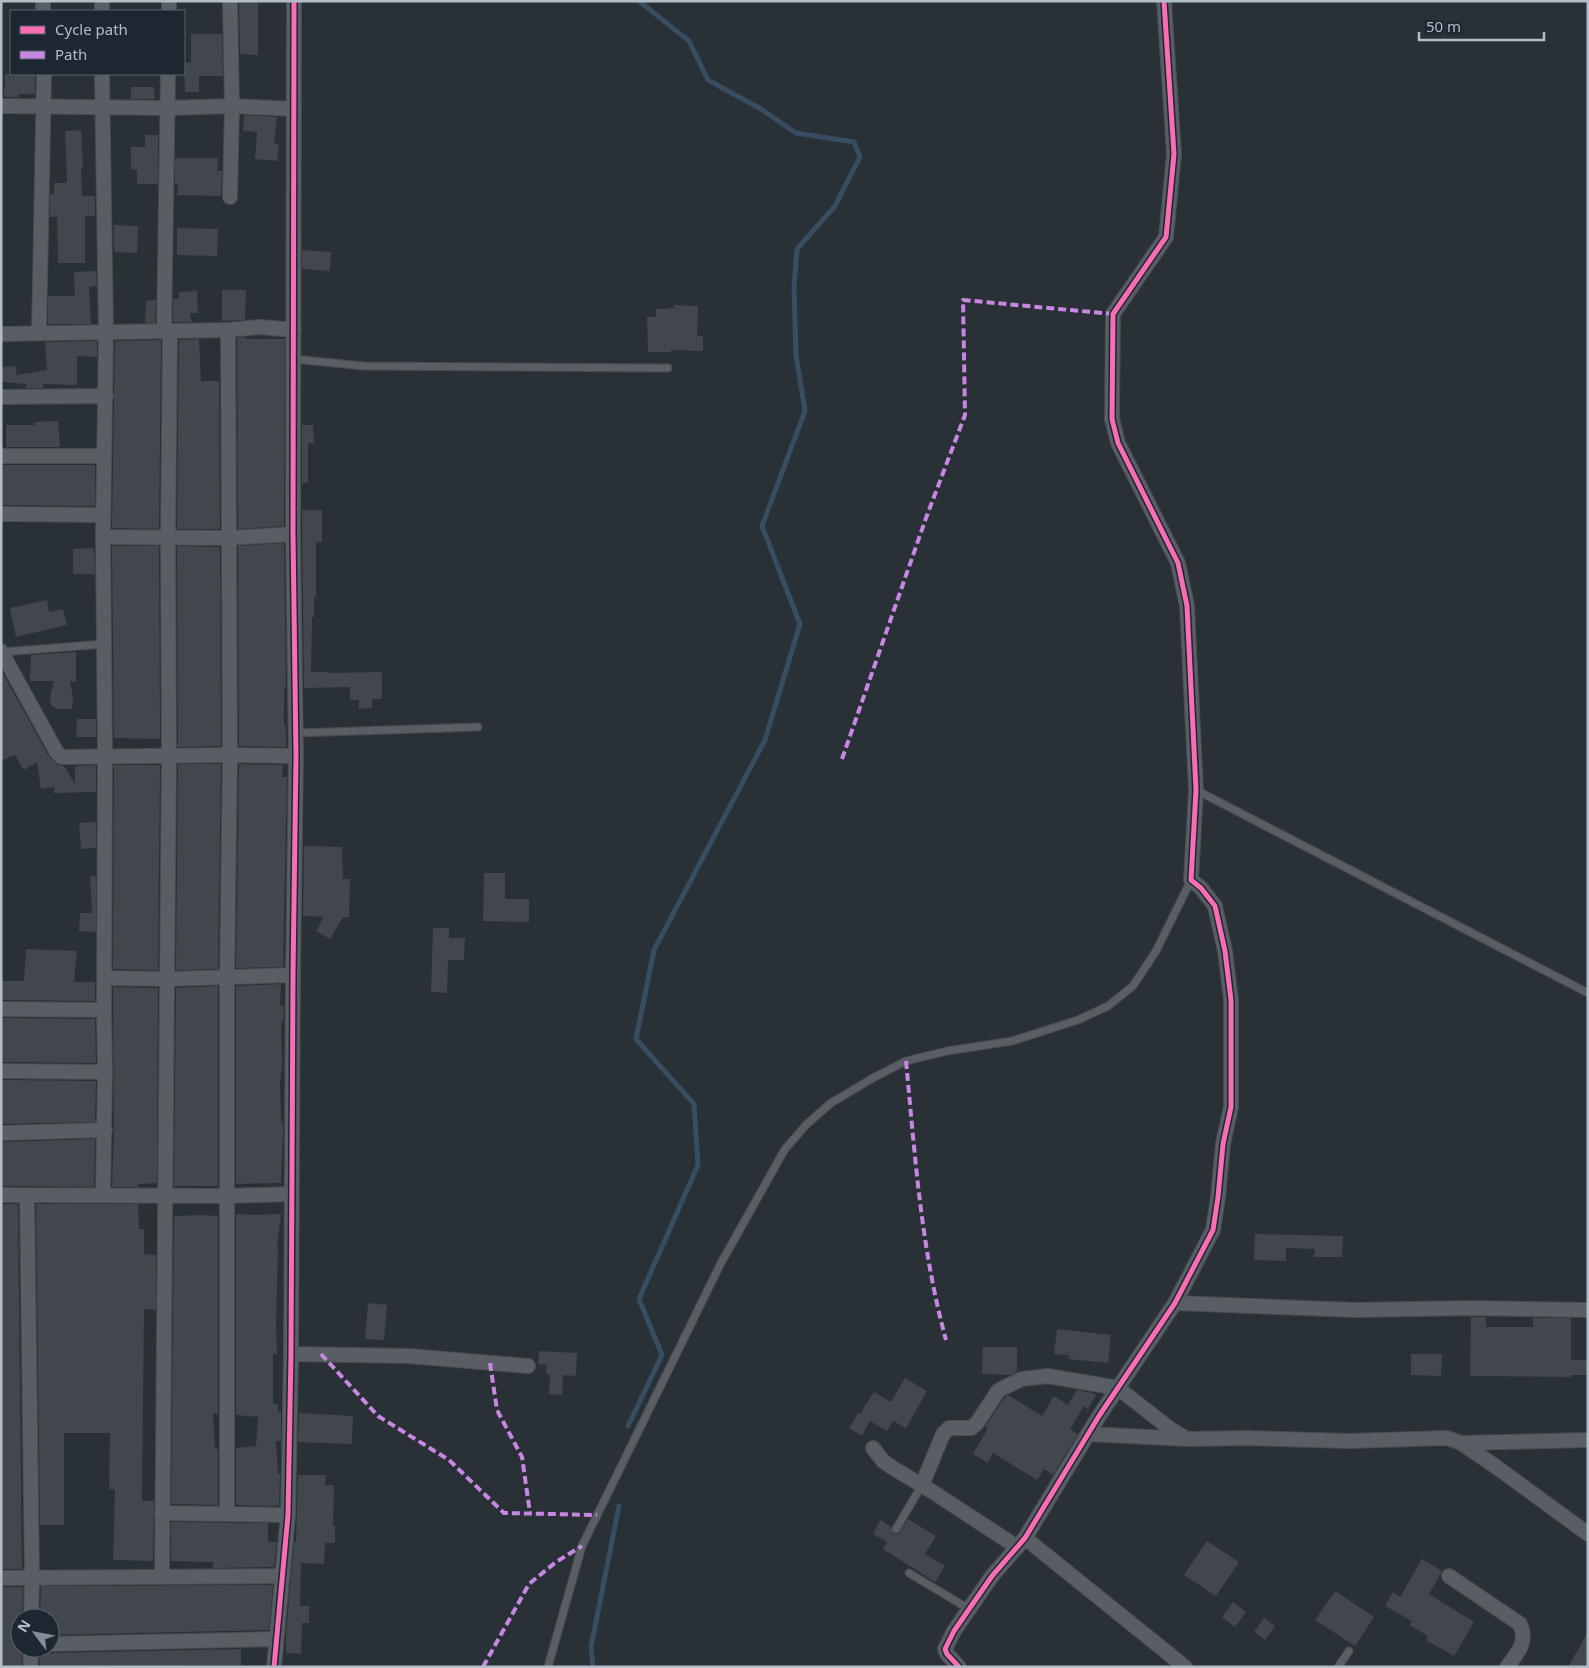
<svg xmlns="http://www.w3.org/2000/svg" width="1589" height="1668" font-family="'Noto Sans',sans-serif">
<rect width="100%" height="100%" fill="#293036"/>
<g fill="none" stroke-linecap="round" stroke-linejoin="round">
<!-- stream -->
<g stroke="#384d61" stroke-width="5">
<path d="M 628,1426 L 662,1355 L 639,1299 L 698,1165 L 694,1104 L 636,1039 L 654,950 L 765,740 L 800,624 L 762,526 L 805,411 L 796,355 L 794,287 L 797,249 L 835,206 L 860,157 L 854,142 L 796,133 L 761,109 L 708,80 L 689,41 L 639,1"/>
<path d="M 593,1667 L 591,1647 L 619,1506"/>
</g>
</g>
<!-- building -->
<g fill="#41474c">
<path d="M 239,1 L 258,1 L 258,55 L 240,54 Z"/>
<path d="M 191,34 L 222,34 L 223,76 L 199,76 L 199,92 L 185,92 L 184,63 L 191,62 Z"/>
<path d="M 5,74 L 35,74 L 35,94 L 19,94 L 19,97 L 4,97 L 4,88 L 5,88 Z"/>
<path d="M 131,87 L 154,87 L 155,99 L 131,99 Z"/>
<path d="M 244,115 L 277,117 L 274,144 L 279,144 L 277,161 L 255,159 L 257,132 L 243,131 Z"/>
<path d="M 81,130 L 83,168 L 81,168 L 82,196 L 95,196 L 95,216 L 85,216 L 85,263 L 58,263 L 57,217 L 50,217 L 50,194 L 54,194 L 54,183 L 67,183 L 65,131 Z"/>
<path d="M 145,135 L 158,135 L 158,184 L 137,184 L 137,170 L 131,169 L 131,147 L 145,147 Z"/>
<path d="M 175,158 L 218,158 L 217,171 L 222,171 L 221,196 L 177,195 L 178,184 L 175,184 Z"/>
<path d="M 114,225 L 138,226 L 137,253 L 114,252 Z"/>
<path d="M 177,228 L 218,229 L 217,256 L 177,255 Z"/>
<path d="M 302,250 L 331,252 L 330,271 L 302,269 Z"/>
<path d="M 96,271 L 97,286 L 89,287 L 91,324 L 48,324 L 48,296 L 75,296 L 74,272 Z"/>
<path d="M 222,290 L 246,290 L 245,320 L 222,321 Z"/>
<path d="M 197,291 L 198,313 L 190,313 L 192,322 L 173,322 L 173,299 L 179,299 L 179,292 Z"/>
<path d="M 156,300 L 155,323 L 145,323 L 146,301 Z"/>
<path d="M 674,305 L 698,306 L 697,336 L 703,336 L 703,351 L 671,350 L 671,352 L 648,352 L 647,317 L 656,317 L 656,309 L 674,308 Z"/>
<path d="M 245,337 L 245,339 L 285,339 L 284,526 L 238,529 L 237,338 Z"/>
<path d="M 199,339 L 201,381 L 219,381 L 220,529 L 177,529 L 179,340 Z"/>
<path d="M 161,340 L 159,529 L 112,528 L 115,341 Z"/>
<path d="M 97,341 L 97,357 L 77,356 L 77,385 L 43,384 L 43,388 L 26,388 L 26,384 L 1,382 L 1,367 L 16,366 L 16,375 L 47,370 L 45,342 Z"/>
<path d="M 58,421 L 60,447 L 6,447 L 6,425 L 35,425 L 35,422 Z"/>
<path d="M 302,425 L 313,425 L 314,443 L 308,443 L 308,483 L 302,483 Z"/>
<path d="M 1,465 L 95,465 L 95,506 L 1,505 Z"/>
<path d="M 302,510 L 322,510 L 322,542 L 316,542 L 316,597 L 314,597 L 314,617 L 312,617 L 311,672 L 329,672 L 329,673 L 382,672 L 382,699 L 372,699 L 372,708 L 359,709 L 359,700 L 350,700 L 350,687 L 304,688 Z"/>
<path d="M 284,543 L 286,688 L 284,688 L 284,726 L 286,726 L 286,747 L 239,746 L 238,546 Z"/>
<path d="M 112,546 L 159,546 L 160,739 L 114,738 Z"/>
<path d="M 177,546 L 220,547 L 221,746 L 178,747 Z"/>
<path d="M 94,548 L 95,574 L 73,574 L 73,549 Z"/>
<path d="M 47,600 L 49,612 L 63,609 L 67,625 L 16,637 L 10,608 Z"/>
<path d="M 76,652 L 76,682 L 70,681 L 73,698 L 72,709 L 57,709 L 51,705 L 50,697 L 54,681 L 30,681 L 31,655 Z"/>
<path d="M 1,670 L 48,755 L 57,765 L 64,766 L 75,784 L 75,766 L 96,765 L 96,792 L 54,793 L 54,787 L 41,789 L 37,762 L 24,770 L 15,755 L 1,761 Z"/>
<path d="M 77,719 L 96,719 L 96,737 L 76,737 Z"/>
<path d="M 178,764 L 221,764 L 218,969 L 176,970 Z"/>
<path d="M 239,764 L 283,765 L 282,777 L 287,777 L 283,967 L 236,968 Z"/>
<path d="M 114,765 L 160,765 L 158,970 L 113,969 Z"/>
<path d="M 96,822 L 96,848 L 81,849 L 79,823 Z"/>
<path d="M 304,846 L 342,847 L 343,879 L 350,879 L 349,917 L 343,917 L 330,939 L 316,931 L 324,917 L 303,916 Z"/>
<path d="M 484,873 L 505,873 L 505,899 L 529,899 L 529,922 L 483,921 Z"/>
<path d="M 90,876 L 96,876 L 96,932 L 79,931 L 80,913 L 92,913 Z"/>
<path d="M 433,928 L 449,928 L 449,938 L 465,938 L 464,960 L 448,960 L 447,993 L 431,992 Z"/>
<path d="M 26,949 L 77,951 L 74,982 L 95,982 L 95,1001 L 1,1000 L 1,981 L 24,981 Z"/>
<path d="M 281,984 L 280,1005 L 284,1006 L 283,1021 L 281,1021 L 282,1066 L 280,1083 L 281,1123 L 283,1123 L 283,1134 L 281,1183 L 236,1184 L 236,986 Z"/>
<path d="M 218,986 L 218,1186 L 174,1186 L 176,988 Z"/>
<path d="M 113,987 L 158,988 L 157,1183 L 138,1184 L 138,1187 L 112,1187 L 114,1130 Z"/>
<path d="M 1,1018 L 95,1019 L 96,1063 L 1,1062 Z"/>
<path d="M 1,1080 L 96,1081 L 95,1122 L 1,1124 Z"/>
<path d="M 95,1139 L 94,1187 L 1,1186 L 1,1142 Z"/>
<path d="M 1,1204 L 18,1204 L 22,1569 L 1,1569 Z"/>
<path d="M 36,1204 L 138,1204 L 139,1229 L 144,1229 L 144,1254 L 156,1255 L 156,1310 L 144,1309 L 142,1501 L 154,1501 L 153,1561 L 113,1560 L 115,1489 L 109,1489 L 110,1433 L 64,1433 L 64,1525 L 40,1525 Z"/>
<path d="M 236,1214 L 255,1215 L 281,1214 L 277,1248 L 278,1248 L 276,1324 L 277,1354 L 273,1354 L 273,1404 L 278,1404 L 278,1412 L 281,1412 L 281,1441 L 276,1441 L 278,1474 L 280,1474 L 279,1506 L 236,1505 L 236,1448 L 256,1446 L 258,1417 L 236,1415 Z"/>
<path d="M 201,1215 L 218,1216 L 218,1414 L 213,1413 L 215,1449 L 218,1449 L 218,1505 L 171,1504 L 174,1216 Z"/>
<path d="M 1255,1234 L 1343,1236 L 1342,1257 L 1314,1257 L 1315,1249 L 1286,1248 L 1286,1261 L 1254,1260 Z"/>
<path d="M 368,1303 L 387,1305 L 384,1340 L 365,1339 Z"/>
<path d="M 1471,1317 L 1486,1317 L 1486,1327 L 1533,1327 L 1533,1318 L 1571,1318 L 1571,1360 L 1588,1360 L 1588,1375 L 1571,1375 L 1571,1377 L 1470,1376 Z"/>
<path d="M 1057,1329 L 1111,1335 L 1108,1363 L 1068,1359 L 1069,1355 L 1054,1354 Z"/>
<path d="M 983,1347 L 1017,1347 L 1017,1372 L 1010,1375 L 982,1374 Z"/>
<path d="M 539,1351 L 577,1353 L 576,1376 L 563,1375 L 562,1395 L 549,1394 L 550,1374 L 546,1374 L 547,1365 L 538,1364 Z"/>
<path d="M 1411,1354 L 1442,1354 L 1441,1376 L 1411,1375 Z"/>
<path d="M 905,1378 L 927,1391 L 906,1428 L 893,1421 L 887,1431 L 870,1421 L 862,1436 L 849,1428 L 858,1413 L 860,1414 L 874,1392 L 891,1402 Z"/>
<path d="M 1077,1390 L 1093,1393 L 1096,1395 L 1088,1409 L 1084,1406 L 1070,1429 L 1078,1434 L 1053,1475 L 1044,1469 L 1037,1480 L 993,1453 L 988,1463 L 973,1454 L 988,1428 L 985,1427 L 1005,1397 L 1008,1395 L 1042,1416 L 1054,1396 L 1068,1405 Z"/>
<path d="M 299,1413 L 353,1416 L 352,1444 L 298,1442 Z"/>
<path d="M 298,1475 L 326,1475 L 325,1485 L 334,1485 L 333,1526 L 335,1526 L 335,1543 L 325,1543 L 324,1564 L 301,1563 L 300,1606 L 309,1606 L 309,1623 L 302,1623 L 301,1654 L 286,1653 L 286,1634 L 294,1542 L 296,1542 Z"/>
<path d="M 908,1519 L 936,1536 L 925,1554 L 945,1566 L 935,1582 L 883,1549 L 887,1542 L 873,1534 L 880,1520 L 891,1527 L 893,1533 L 898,1534 Z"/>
<path d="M 171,1522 L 268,1523 L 268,1542 L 277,1542 L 274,1567 L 213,1568 L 213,1562 L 171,1561 Z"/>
<path d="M 1207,1541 L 1239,1562 L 1216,1596 L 1184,1575 Z"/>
<path d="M 1422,1559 L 1442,1571 L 1429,1594 L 1474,1622 L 1454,1656 L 1426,1640 L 1428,1636 L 1409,1625 L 1412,1621 L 1385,1606 L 1393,1592 L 1400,1597 Z"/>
<path d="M 273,1585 L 269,1630 L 50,1635 L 50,1618 L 40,1618 L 41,1586 Z"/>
<path d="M 1,1587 L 23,1587 L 22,1618 L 20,1618 L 20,1648 L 21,1648 L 22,1667 L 1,1667 Z"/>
<path d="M 1335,1591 L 1374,1617 L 1355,1646 L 1315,1620 Z"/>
<path d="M 1233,1602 L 1246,1612 L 1235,1627 L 1222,1617 Z"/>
<path d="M 1264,1618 L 1275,1626 L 1265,1640 L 1254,1632 Z"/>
<path d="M 1588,1632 L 1588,1667 L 1568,1667 Z"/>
<path d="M 39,1648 L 42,1648 L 45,1651 L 50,1653 L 241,1649 L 241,1665 L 40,1666 Z"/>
</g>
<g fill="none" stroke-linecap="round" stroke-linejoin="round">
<!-- service casing -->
<g stroke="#474c51" stroke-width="9">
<g id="service">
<path d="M 294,359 L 363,366 L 668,368"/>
<path d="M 2,652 L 104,644"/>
<path d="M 296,733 L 478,727"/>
<path d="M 1196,790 L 1588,993"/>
<path d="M 896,1529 L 922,1485"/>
<path d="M 909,1573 L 969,1609"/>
<path d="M 548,1667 L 582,1546 L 721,1263 L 785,1149 L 807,1124 L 831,1103 L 873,1078 L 906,1061 L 947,1051 L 1012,1041 L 1078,1020 L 1108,1006 L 1133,986 L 1156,951 L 1191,880"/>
<path d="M 1338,1667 L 1349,1651"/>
</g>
</g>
<!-- minor casing -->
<g stroke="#474c51" stroke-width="16">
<g id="minor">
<path d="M 43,1 L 43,11"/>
<path d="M 102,1 L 102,11"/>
<path d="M 169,11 L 169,1"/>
<path d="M 102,74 L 106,333 L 103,537 L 105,756 L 104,1010 L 105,1072 L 103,1195"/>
<path d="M 1,106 L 168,108 L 232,106 L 294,109"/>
<path d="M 230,197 L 232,106 L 230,1"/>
<path d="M 164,332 L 168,74"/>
<path d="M 39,333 L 44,74"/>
<path d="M 1,334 L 228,330 L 260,327 L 294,330"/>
<path d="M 1,397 L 106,396"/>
<path d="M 1,456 L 104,456"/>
<path d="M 1,514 L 103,515"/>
<path d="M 103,537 L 230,538 L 293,534"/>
<path d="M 1,651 L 56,751 L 61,757 L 230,755 L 296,756"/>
<path d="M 105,978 L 168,979 L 293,975"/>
<path d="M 1,1009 L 104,1010"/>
<path d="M 1,1071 L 105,1072"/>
<path d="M 1,1133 L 105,1130"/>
<path d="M 1,1195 L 226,1196 L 291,1194"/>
<path d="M 27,1195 L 32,1577 L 31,1618"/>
<path d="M 1175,1303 L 1355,1310 L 1470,1308 L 1588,1310"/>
<path d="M 291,1354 L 409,1356 L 528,1366"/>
<path d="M 1088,1434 L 1188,1439 L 1248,1438 L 1349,1441 L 1447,1438 L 1461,1443 L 1495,1466 L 1588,1534"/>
<path d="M 1461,1443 L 1588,1440"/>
<path d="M 873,1448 L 883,1461 L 893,1468 L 933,1492 L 1017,1547"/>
<path d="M 922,1485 L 943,1434 L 949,1428 L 971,1428 L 977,1423 L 998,1391 L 1001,1389 L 1022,1379 L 1048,1376 L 1118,1388 L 1169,1428 L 1185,1438"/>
<path d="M 162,1513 L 288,1515"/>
<path d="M 227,1514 L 227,977 L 230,755 L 228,330"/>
<path d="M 1025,1538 L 1185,1667"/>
<path d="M 162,1576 L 169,755 L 168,538 L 170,332"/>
<path d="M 1449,1576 L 1520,1624 C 1528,1643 1518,1652 1507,1667"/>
<path d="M 1,1578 L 283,1576"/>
<path d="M 50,1644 L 276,1639"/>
<path d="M 30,1648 L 31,1667"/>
<path d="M 274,1667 L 288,1515 L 291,1354 L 293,975 L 296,756 L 293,534 L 294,1"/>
<path d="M 959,1667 L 947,1654 L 945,1649 L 954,1631 L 992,1576 L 1025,1538 L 1099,1416 L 1175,1303 L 1213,1230 L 1218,1197 L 1223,1144 L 1231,1107 L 1231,1000 L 1225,951 L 1215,906 L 1201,888 L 1191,880 L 1196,790 L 1187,606 L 1178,563 L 1118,443 L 1112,419 L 1113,314 L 1166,237 L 1174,154 L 1164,1"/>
</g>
</g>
<!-- service -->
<use href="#service" stroke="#595e64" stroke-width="7"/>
<!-- minor -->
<use href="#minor" stroke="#595e64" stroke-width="14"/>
<!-- quiet -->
<g stroke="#c787e3" stroke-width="4" stroke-dasharray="8 4" stroke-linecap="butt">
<path d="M 842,759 L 926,518 L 965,415 L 963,300 L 1113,314"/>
<path d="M 906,1061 C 915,1155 921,1249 946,1340"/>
<path d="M 321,1354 L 378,1416 L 449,1460 L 504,1513 L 597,1515"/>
<path d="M 490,1363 L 497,1410 L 522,1457 L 530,1513"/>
<path d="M 483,1667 L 529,1584 L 556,1562 L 582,1546"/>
</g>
<!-- cycleway casing -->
<g stroke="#1c2731" stroke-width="8">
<g id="cycleway">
<path d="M 274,1667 L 288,1515 L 291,1354 L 293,975 L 296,756 L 293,534 L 294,1"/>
<path d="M 959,1667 L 947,1654 L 945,1649 L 954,1631 L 992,1576 L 1025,1538 L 1099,1416 L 1175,1303 L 1213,1230 L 1218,1197 L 1223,1144 L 1231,1107 L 1231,1000 L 1225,951 L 1215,906 L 1201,888 L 1191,880 L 1196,790 L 1187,606 L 1178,563 L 1118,443 L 1112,419 L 1113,314 L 1166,237 L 1174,154 L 1164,1"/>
</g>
</g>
<!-- cycleway -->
<use href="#cycleway" stroke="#f96db3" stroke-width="5"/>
</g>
<!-- border -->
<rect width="1589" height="1668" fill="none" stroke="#b2bdc7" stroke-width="5"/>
<!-- legend -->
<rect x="10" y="10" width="175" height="65" fill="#1c2731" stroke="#58636d"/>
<rect x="20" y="26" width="25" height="8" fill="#f96db3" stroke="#58636d"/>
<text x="55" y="35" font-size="15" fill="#b2bdc7">Cycle path</text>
<rect x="20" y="51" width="25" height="8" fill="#c787e3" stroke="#58636d"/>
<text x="55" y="60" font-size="15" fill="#b2bdc7">Path</text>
<!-- north arrow -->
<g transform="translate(35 1633) rotate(302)"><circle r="24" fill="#1c2731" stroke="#58636d"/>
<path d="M0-4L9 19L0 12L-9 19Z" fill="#828c94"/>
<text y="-8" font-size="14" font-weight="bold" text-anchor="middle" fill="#b2bdc7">N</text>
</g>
<!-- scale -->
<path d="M1419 32v8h125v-8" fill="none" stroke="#b2bdc7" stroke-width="2.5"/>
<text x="1426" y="32" font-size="15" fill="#b2bdc7" stroke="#1c2731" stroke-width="4" paint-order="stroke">50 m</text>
</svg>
